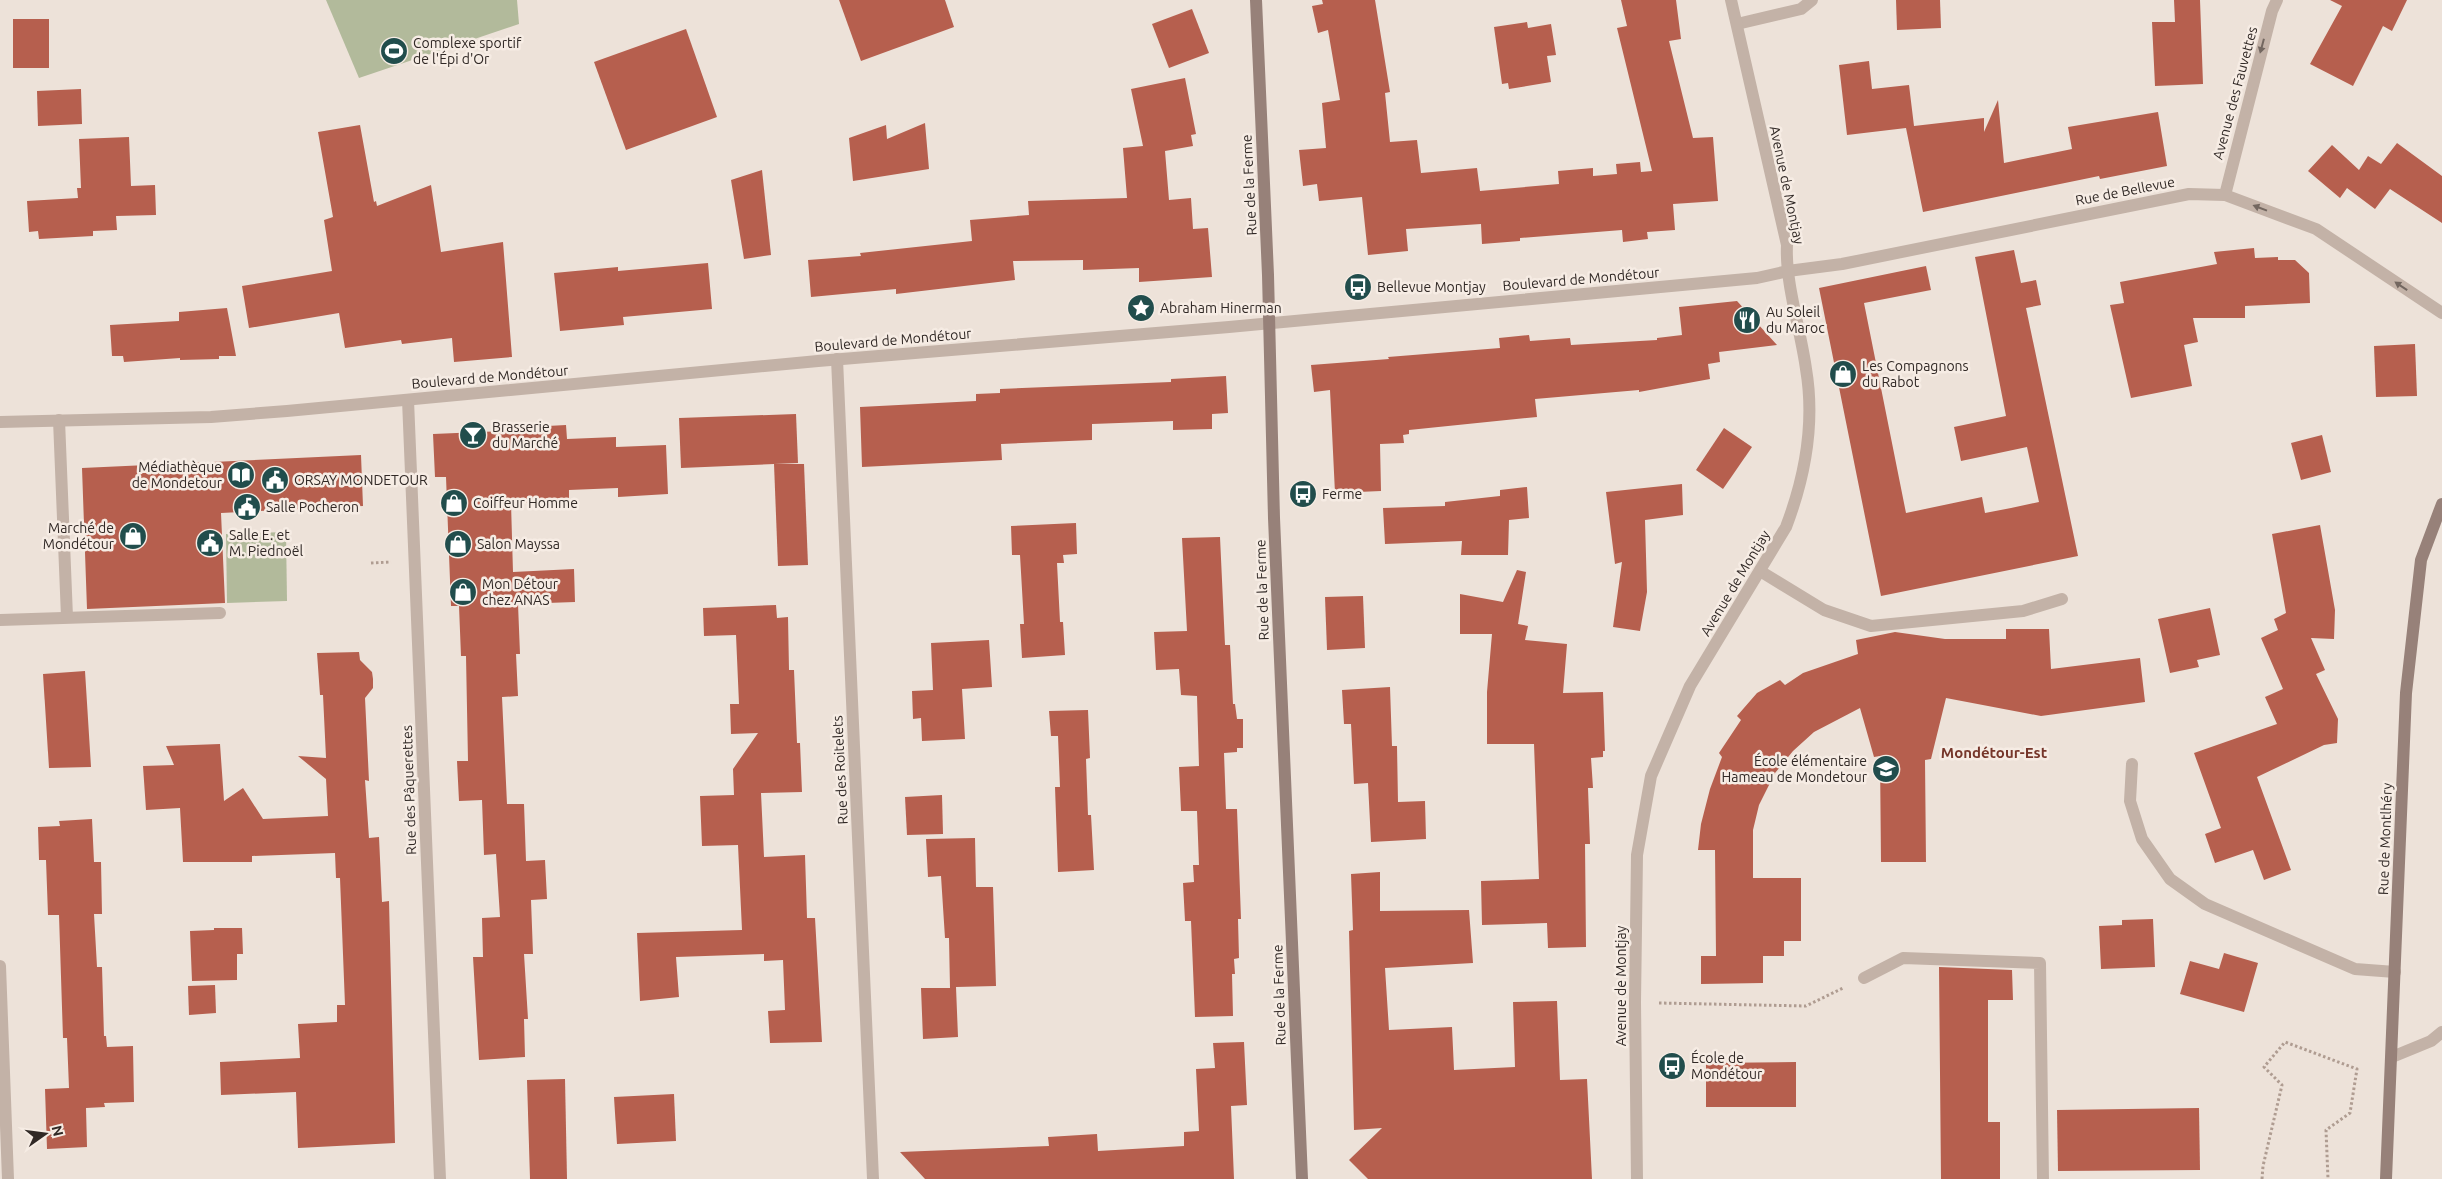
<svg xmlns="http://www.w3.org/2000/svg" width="2442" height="1179" font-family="Ubuntu,sans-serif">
<rect width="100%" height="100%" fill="#ede2d9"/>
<!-- green -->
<g fill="#b2ba9b">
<path d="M 326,0 L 517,0 L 519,24 L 359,78 Z"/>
<path d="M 286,532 L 287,601 L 227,603 L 226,534 Z"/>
</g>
<!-- building -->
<g fill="#b65f4e">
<path d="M 839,0 L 945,0 L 954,27 L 861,61 Z"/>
<path d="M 1322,0 L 1375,0 L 1390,92 L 1385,93 L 1390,142 L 1417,140 L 1421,173 L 1477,168 L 1480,191 L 1559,184 L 1558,171 L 1593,168 L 1593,176 L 1617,174 L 1616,164 L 1640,162 L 1641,172 L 1652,171 L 1617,28 L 1627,26 L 1621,0 L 1676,0 L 1681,39 L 1669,41 L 1693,138 L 1713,137 L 1718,201 L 1673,204 L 1675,230 L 1647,232 L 1648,239 L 1623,242 L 1622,230 L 1520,238 L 1520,241 L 1482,244 L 1481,224 L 1406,229 L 1408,251 L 1368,255 L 1362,197 L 1319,201 L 1317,184 L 1303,186 L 1299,150 L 1326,148 L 1322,103 L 1340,100 L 1328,30 L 1318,33 L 1312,6 L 1323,4 Z"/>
<path d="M 1896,0 L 1940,0 L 1941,28 L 1897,30 Z"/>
<path d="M 2174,0 L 2200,0 L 2203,84 L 2155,86 L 2152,22 L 2175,22 Z"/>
<path d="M 2330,0 L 2407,0 L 2392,31 L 2383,26 L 2353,86 L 2310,64 L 2342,6 Z"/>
<path d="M 1192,9 L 1209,53 L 1169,68 L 1152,24 Z"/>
<rect x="13" y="19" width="36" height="49"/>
<path d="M 1527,22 L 1528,28 L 1551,24 L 1556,55 L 1547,56 L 1551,82 L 1509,89 L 1508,83 L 1502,84 L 1494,27 Z"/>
<path d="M 686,29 L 717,117 L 626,150 L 594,62 Z"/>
<path d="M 1869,61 L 1872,89 L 1909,85 L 1914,126 L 1984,118 L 1984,132 L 1998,100 L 2004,163 L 2072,149 L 2068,127 L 2158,112 L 2167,166 L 2100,179 L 2099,176 L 1923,212 L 1906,128 L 1847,135 L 1839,65 Z"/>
<path d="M 1185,78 L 1196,134 L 1191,135 L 1193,146 L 1165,151 L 1169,200 L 1191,198 L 1193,229 L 1208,228 L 1212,277 L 1139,282 L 1139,268 L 1083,270 L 1083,260 L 1013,261 L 1015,280 L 896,294 L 896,289 L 811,297 L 808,260 L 861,256 L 860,253 L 972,241 L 970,220 L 1029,215 L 1028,201 L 1127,198 L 1123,148 L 1143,146 L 1131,89 Z"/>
<path d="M 81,89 L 82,124 L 38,126 L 37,91 Z"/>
<path d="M 925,123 L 929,169 L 853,181 L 849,138 L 886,125 L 887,139 Z"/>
<path d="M 360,125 L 374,202 L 376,201 L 377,206 L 431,185 L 441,252 L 503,242 L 512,357 L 454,362 L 452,338 L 402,344 L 401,340 L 345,348 L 339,313 L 249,328 L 242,286 L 332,271 L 324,220 L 333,217 L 318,132 Z"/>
<path d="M 129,137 L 131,186 L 155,185 L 156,215 L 116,216 L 117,230 L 93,231 L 93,236 L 39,239 L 38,231 L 29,232 L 27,201 L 78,198 L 77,188 L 81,188 L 79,139 Z"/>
<path d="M 2397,143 L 2442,176 L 2442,223 L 2390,189 L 2375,209 L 2347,188 L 2340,198 L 2308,171 L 2332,145 L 2359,170 L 2368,156 L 2381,164 Z"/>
<path d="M 762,170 L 771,255 L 744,259 L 731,180 Z"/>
<path d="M 2254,248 L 2255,258 L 2278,257 L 2278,260 L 2295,260 L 2309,273 L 2310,303 L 2245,306 L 2245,318 L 2193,318 L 2198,342 L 2184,345 L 2192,386 L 2131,398 L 2110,305 L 2124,303 L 2120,282 L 2217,264 L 2214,252 Z"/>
<path d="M 2014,250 L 2021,283 L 2036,280 L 2041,305 L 2026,308 L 2078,556 L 1881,596 L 1819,288 L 1926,266 L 1931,290 L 1864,303 L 1906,513 L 1982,497 L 1985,513 L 2011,508 L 2039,502 L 2027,447 L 1961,461 L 1954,427 L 2006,416 L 1975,257 Z"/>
<path d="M 708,263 L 712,309 L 623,317 L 624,325 L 560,331 L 554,273 L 618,267 L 618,271 Z"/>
<path d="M 1737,301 L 1777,345 L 1719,352 L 1720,362 L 1708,364 L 1710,379 L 1639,392 L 1639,390 L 1535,399 L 1537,417 L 1409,430 L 1409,434 L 1403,435 L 1404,443 L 1380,444 L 1381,491 L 1335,493 L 1330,390 L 1314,392 L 1311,365 L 1389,359 L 1388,357 L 1500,348 L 1499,338 L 1529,335 L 1530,341 L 1570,338 L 1571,345 L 1657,340 L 1657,338 L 1682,335 L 1679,307 Z"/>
<path d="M 227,308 L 236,356 L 219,356 L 219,359 L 180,360 L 180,358 L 124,362 L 123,356 L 112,356 L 110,325 L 179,321 L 179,312 Z"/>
<path d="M 2415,344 L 2417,396 L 2376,397 L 2374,346 Z"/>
<path d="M 1226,376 L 1228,413 L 1212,414 L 1212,429 L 1173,430 L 1173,421 L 1092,424 L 1092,440 L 1001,444 L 1002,460 L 862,467 L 860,407 L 976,401 L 976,394 L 1000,393 L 1000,389 L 1171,382 L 1171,379 Z"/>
<path d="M 796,414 L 798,463 L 681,468 L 679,418 Z"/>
<path d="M 566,425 L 567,439 L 616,437 L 616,447 L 666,445 L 668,494 L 618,497 L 618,488 L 569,490 L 569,501 L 511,503 L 513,572 L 574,569 L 575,602 L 518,604 L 520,654 L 516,654 L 518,696 L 502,697 L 507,804 L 524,804 L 526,861 L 545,860 L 547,899 L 531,900 L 533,954 L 524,954 L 528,1019 L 524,1019 L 525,1057 L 479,1060 L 473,957 L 483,957 L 482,918 L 500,917 L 496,854 L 484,855 L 482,800 L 459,801 L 457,761 L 468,761 L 466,656 L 461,656 L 459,606 L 451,606 L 446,477 L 435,477 L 433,434 L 529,430 L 529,427 Z"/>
<path d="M 1724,428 L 1752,447 L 1723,489 L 1696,470 Z"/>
<path d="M 2322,435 L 2331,472 L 2301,480 L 2291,443 Z"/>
<path d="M 361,455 L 363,506 L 221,513 L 225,603 L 87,609 L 82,468 Z"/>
<path d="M 774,464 L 804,464 L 808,565 L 778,566 Z"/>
<path d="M 1682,484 L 1683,515 L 1645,520 L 1647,592 L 1640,631 L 1613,627 L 1622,562 L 1615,564 L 1606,492 Z"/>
<path d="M 1527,487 L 1529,518 L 1509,520 L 1508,555 L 1461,555 L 1462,541 L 1385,544 L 1383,508 L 1445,506 L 1445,502 L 1500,496 L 1500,490 Z"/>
<path d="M 1076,523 L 1077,554 L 1063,555 L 1064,563 L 1057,563 L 1060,622 L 1063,622 L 1065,655 L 1022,658 L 1020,624 L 1024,624 L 1020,555 L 1012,555 L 1011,526 Z"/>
<path d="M 2320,525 L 2335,610 L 2334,639 L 2311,638 L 2325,670 L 2316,674 L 2338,719 L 2337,743 L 2324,745 L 2257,777 L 2291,870 L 2264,880 L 2253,850 L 2215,863 L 2205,834 L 2221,828 L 2194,753 L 2277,724 L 2265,697 L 2283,689 L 2261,638 L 2278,630 L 2274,619 L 2286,613 L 2272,534 Z"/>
<path d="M 1220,537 L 1225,645 L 1230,645 L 1233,704 L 1235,704 L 1237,719 L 1243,719 L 1243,748 L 1237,748 L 1237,752 L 1224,753 L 1226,809 L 1237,809 L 1241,919 L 1238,919 L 1239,958 L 1234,959 L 1235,974 L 1232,974 L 1233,1016 L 1195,1017 L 1191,921 L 1185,921 L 1183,883 L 1194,882 L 1193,865 L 1199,865 L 1197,811 L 1181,811 L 1179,767 L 1199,766 L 1197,696 L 1181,695 L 1179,669 L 1156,670 L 1154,632 L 1187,631 L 1182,538 Z"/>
<path d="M 1517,570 L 1526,572 L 1518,624 L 1528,626 L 1525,640 L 1567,644 L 1563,693 L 1603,692 L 1605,751 L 1603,751 L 1603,757 L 1591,758 L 1593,788 L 1588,788 L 1590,844 L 1585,844 L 1586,947 L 1548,948 L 1547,923 L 1482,925 L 1481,881 L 1539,879 L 1534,744 L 1487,744 L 1487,692 L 1492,634 L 1460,634 L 1460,594 L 1503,602 Z"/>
<path d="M 1363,596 L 1365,648 L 1327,650 L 1325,597 Z"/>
<path d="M 776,605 L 777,618 L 788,617 L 789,670 L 794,670 L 797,743 L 800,743 L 802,792 L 761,793 L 764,857 L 805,855 L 807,918 L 815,918 L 822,1042 L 770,1043 L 768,1011 L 785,1010 L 783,960 L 764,961 L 764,954 L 676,957 L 679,997 L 640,1001 L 637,933 L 742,930 L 738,845 L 702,846 L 700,796 L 734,795 L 733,769 L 758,733 L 731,734 L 730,704 L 739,704 L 736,635 L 704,636 L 703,608 Z"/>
<path d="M 2210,608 L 2220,655 L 2197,660 L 2199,667 L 2170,673 L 2158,619 Z"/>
<path d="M 2006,629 L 2049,629 L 2051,669 L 2140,658 L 2145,702 L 2041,716 L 1946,698 L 1931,759 L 1925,760 L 1926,862 L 1881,862 L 1880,756 L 1874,757 L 1860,708 L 1814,732 L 1793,751 L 1775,773 L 1759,805 L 1753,830 L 1753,878 L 1801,878 L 1801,941 L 1784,941 L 1784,956 L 1763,956 L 1763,983 L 1701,984 L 1701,956 L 1716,956 L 1715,850 L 1698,850 L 1701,824 L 1710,789 L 1722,757 L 1719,753 L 1741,720 L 1737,716 L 1757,693 L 1780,680 L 1785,685 L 1803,673 L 1858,654 L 1856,640 L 1895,632 L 1945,639 L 2006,639 Z"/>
<path d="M 989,640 L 992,687 L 962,689 L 965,739 L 922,741 L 921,718 L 913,719 L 912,691 L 933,690 L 931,643 Z"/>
<path d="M 359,652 L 360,660 L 372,672 L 373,679 L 373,688 L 365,698 L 369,781 L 365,780 L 369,838 L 379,837 L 382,902 L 389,901 L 395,1143 L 298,1148 L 296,1092 L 221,1095 L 220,1062 L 300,1058 L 298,1024 L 337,1022 L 337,1005 L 345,1005 L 340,878 L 336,878 L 335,853 L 252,856 L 252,862 L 183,862 L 180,808 L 146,810 L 143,766 L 174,765 L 166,746 L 220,744 L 224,801 L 243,788 L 263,819 L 328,816 L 326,779 L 298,756 L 326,758 L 323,695 L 320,695 L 317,653 Z"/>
<path d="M 85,671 L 91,767 L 49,768 L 43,674 Z"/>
<path d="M 1390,687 L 1392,746 L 1397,746 L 1398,802 L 1425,801 L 1426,839 L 1371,842 L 1368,783 L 1354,784 L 1351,724 L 1344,724 L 1342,690 Z"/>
<path d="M 1088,710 L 1090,758 L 1086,759 L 1088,815 L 1091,815 L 1094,870 L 1058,872 L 1055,787 L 1060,787 L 1058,736 L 1051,736 L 1049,711 Z"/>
<path d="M 942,795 L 943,834 L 907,835 L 905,797 Z"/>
<path d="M 92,819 L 94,862 L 101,862 L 102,914 L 94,914 L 97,967 L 102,967 L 104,1036 L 106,1036 L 107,1047 L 133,1046 L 134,1102 L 104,1103 L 105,1107 L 86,1108 L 87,1147 L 47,1149 L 45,1089 L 69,1088 L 67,1038 L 63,1038 L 59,915 L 48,915 L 46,860 L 39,860 L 38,827 L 60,826 L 59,821 Z"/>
<path d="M 975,838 L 976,887 L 993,887 L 996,986 L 956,987 L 958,1037 L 923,1039 L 921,988 L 950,988 L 949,938 L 945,938 L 941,876 L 928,877 L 926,839 Z"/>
<path d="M 1380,872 L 1380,911 L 1469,910 L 1473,963 L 1385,968 L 1389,1030 L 1452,1027 L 1454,1070 L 1515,1067 L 1513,1002 L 1557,1001 L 1560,1080 L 1587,1079 L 1592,1179 L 1368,1179 L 1349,1160 L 1382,1128 L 1354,1130 L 1349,931 L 1353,930 L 1351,874 Z"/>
<path d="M 2153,919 L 2155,967 L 2101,969 L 2099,926 L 2122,925 L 2122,920 Z"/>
<path d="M 214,928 L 242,928 L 243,954 L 237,954 L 237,980 L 192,981 L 190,931 L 214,930 Z"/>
<path d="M 2224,953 L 2258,963 L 2244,1012 L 2180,994 L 2190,961 L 2219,969 Z"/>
<path d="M 1939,967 L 2012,970 L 2013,1000 L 1988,1000 L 1988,1122 L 2000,1122 L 2000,1179 L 1941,1179 Z"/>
<path d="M 215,985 L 216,1013 L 189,1015 L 188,986 Z"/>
<path d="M 1244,1042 L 1247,1105 L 1231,1106 L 1234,1179 L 925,1179 L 900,1152 L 1049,1146 L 1048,1137 L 1097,1134 L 1098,1151 L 1184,1146 L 1184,1132 L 1199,1131 L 1196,1069 L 1215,1068 L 1213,1043 Z"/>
<path d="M 1796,1062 L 1796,1107 L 1706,1107 L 1706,1063 Z"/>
<path d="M 565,1079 L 567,1179 L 530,1179 L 527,1080 Z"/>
<path d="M 674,1094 L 676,1141 L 617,1144 L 614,1097 Z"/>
<path d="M 2199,1108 L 2200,1170 L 2058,1171 L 2057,1110 Z"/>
</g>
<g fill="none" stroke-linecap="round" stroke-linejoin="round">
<!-- path -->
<g stroke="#af9c91" stroke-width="3" stroke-dasharray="2.5 2.5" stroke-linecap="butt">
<path d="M 371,563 L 391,562"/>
<path d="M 1659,1003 L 1806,1006 L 1843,988"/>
<path d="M 2262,1179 L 2263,1166 L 2282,1085 L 2264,1067 L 2285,1042 L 2357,1069 L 2350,1113 L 2326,1130 L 2328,1179"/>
</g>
<!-- lane -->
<g stroke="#c3b2a7" stroke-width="12">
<path d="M 59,420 L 67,617"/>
<path d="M 1760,571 L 1824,610 L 1871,626 L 2023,611 L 2062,599"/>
<path d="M 0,620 L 220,613"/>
<path d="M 2132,764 L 2130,801 L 2142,839 L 2170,879 L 2205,904 L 2355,969 L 2395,972"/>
</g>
<!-- street -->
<g stroke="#c3b2a7" stroke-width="12">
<path d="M 1737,24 L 1801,9 L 1812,0"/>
<path d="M 2225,195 L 2272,11 L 2277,0"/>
<path d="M 837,359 L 873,1179"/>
<path d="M 408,400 L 440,1179"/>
<path d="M 0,422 L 211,417 L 287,411 L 818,361 L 1229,327 L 1757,278 L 1788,271 L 1842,264 L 2189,194 L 2225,195 L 2316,229 L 2442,313"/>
<path d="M 0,966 L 8,1179"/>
<path d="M 1864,978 L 1903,958 L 2040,963 L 2043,1179"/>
<path d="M 2392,1057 L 2431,1041 L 2442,1032"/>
<path d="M 1637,1179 L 1635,1002 L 1637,855 L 1651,776 L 1690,686 L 1786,527 C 1805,477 1815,422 1806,369 C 1801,331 1785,283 1787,245 L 1731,0"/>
</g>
<!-- secondary -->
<g stroke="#978179" stroke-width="12">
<path d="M 1256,0 L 1268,275 L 1274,518 L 1302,1179"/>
<path d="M 2386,1179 L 2406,693 L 2421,560 L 2442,504"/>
</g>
</g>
<!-- one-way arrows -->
<defs><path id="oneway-solid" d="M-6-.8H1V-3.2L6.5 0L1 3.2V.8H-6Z" transform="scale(1.25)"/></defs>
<g fill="#736760">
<use href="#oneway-solid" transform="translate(2262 46) rotate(105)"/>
<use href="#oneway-solid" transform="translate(2260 208) rotate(-159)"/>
<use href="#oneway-solid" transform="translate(2401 286) rotate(-146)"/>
</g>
<!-- icons -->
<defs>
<g id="stadium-disc" transform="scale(1.4375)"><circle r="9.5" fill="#214d4c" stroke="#f6ece4"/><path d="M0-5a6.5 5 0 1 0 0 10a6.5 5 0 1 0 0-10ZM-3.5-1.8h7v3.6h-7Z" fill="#fff"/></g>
<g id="bus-disc" transform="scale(1.4375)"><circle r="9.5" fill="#214d4c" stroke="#f6ece4"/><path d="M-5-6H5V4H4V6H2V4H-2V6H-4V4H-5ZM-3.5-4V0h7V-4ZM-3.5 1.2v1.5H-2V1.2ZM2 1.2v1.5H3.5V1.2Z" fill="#fff"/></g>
<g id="sight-disc" transform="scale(1.4375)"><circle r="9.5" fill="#214d4c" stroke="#f6ece4"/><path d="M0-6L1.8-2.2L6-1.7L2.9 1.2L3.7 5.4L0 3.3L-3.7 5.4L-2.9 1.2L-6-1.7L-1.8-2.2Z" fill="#fff"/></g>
<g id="restaurant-disc" transform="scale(1.4375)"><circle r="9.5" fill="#214d4c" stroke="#f6ece4"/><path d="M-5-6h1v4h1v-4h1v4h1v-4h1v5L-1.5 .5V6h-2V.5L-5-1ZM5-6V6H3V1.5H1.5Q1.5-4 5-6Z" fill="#fff"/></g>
<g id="shop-disc" transform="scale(1.4375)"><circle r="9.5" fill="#214d4c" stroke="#f6ece4"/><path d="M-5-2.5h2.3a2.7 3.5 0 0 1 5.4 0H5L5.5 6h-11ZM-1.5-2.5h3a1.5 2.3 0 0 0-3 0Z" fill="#fff"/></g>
<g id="bar-disc" transform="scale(1.4375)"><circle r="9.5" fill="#214d4c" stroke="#f6ece4"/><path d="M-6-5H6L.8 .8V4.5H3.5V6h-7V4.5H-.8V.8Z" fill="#fff"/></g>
<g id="library-disc" transform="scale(1.4375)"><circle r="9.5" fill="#214d4c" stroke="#f6ece4"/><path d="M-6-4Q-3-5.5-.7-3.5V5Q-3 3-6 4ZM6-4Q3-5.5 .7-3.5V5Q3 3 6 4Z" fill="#fff"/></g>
<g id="civic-disc" transform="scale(1.4375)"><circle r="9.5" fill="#214d4c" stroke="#f6ece4"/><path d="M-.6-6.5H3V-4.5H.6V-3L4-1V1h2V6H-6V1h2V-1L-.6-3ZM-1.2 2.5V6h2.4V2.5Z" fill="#fff"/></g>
<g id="school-disc" transform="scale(1.4375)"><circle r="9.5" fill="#214d4c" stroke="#f6ece4"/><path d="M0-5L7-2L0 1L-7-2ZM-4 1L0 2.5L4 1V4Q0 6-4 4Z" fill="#fff"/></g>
</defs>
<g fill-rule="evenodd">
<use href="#stadium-disc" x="394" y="51"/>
<use href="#bus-disc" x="1358" y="287"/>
<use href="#sight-disc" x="1141" y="308"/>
<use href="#restaurant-disc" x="1747" y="320"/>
<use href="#shop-disc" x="1843" y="374"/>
<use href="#bar-disc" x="473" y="435"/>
<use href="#library-disc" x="241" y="475"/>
<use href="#civic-disc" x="275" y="480"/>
<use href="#bus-disc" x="1303" y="494"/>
<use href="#shop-disc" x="454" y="503"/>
<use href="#civic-disc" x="247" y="507"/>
<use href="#shop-disc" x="133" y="536"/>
<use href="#civic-disc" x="210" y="543"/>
<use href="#shop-disc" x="458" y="544"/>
<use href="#shop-disc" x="463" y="592"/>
<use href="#school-disc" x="1886" y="769"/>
<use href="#bus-disc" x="1672" y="1066"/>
</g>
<g text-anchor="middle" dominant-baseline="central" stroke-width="5" stroke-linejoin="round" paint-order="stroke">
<!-- poi labels -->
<g font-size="14" fill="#312926" stroke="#f6ece4" text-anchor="start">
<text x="413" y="43">Complexe sportif<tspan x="413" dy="16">de l'Épi d'Or</tspan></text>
<text x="1377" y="287">Bellevue Montjay</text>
<text x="1160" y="308">Abraham Hinerman</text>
<text x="1766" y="312">Au Soleil<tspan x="1766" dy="16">du Maroc</tspan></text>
<text x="1862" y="366">Les Compagnons<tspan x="1862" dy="16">du Rabot</tspan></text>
<text x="492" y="427">Brasserie<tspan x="492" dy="16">du Marché</tspan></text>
<text x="222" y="467" text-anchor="end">Médiathèque<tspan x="222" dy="16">de Mondetour</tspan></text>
<text x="294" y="480">ORSAY MONDETOUR</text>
<text x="1322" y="494">Ferme</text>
<text x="473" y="503">Coiffeur Homme</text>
<text x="266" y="507">Salle Pocheron</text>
<text x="114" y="528" text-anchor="end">Marché de<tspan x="114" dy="16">Mondétour</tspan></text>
<text x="229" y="535">Salle E. et<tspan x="229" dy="16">M. Piednoël</tspan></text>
<text x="477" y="544">Salon Mayssa</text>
<text x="482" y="584">Mon Détour<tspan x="482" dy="16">chez ANAS</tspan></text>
<text x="1867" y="761" text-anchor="end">École élémentaire<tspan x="1867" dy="16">Hameau de Mondetour</tspan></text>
<text x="1691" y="1058">École de<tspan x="1691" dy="16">Mondétour</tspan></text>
</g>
<!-- street labels -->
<g font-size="14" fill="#312926" stroke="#f6ece4">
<text transform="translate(2235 93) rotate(-75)">Avenue des Fauvettes</text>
<text transform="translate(1249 185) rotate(-93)">Rue de la Ferme</text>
<text transform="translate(1787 185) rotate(78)">Avenue de Montjay</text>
<text transform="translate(2125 191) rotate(-11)">Rue de Bellevue</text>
<text transform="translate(1581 279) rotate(-5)">Boulevard de Mondétour</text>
<text transform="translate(893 340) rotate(-5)">Boulevard de Mondétour</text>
<text transform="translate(490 377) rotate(-5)">Boulevard de Mondétour</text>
<text transform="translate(1735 583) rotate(-59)">Avenue de Montjay</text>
<text transform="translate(1262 590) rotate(-92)">Rue de la Ferme</text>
<text transform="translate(840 770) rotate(-93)">Rue des Roitelets</text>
<text transform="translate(409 790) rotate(-92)">Rue des Pâquerettes</text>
<text transform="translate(2385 839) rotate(-88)">Rue de Montlhéry</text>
<text transform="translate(1621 986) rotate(-90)">Avenue de Montjay</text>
<text transform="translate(1279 995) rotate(-92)">Rue de la Ferme</text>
</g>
<!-- neighbourhood labels -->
<g font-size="15" font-weight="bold" fill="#76362a" stroke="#f6ece4">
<text x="1994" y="752">Mondétour-Est</text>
</g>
</g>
<!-- north arrow -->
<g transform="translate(45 1134) rotate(76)" stroke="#f6ece4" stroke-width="4" paint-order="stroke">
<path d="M0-4L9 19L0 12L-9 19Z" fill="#312926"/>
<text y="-8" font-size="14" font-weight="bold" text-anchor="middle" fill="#312926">N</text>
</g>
</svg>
